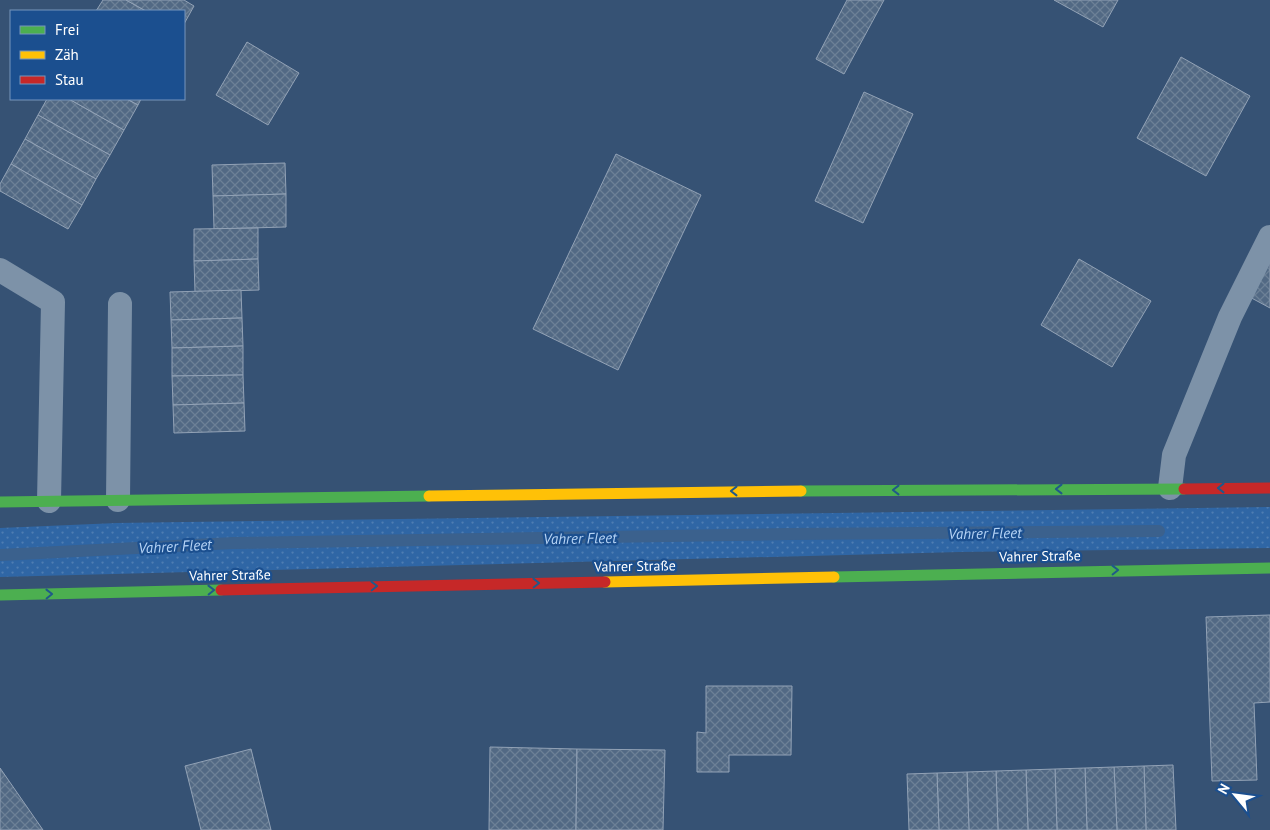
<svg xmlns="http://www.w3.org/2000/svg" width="1270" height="830" font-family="'PT Sans',sans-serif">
<defs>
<pattern id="grass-dots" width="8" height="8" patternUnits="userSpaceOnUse" patternTransform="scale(1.25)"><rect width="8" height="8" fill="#2f66a5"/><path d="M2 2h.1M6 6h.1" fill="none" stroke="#4e7db2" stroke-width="1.8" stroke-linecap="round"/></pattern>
<pattern id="building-cross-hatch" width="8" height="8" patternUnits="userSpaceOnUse" patternTransform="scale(1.25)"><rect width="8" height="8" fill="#526984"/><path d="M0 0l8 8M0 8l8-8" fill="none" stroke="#6c8096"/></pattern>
</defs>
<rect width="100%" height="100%" fill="#365274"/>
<!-- grass -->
<path fill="url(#grass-dots)" d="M 1270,507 L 1270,548 L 959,552 L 0,577 L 0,528 L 117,523 Z"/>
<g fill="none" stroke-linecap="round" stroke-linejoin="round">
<!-- stream -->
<path stroke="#3b618d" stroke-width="12" d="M 0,555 L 233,543 L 788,534 L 1159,531"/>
</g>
<!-- building -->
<g fill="url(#building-cross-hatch)" stroke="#92a2b6">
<path d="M 103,0 L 126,0 L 146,11 L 96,11 Z"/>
<path d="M 126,0 L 184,0 L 194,6 L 184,24 L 184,11 L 146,11 Z"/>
<path d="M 847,0 L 884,0 L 844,74 L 816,59 Z"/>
<path d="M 1054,0 L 1118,0 L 1103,27 Z"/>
<path d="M 247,42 L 299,73 L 268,125 L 216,95 Z"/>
<path d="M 1181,57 L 1250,96 L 1206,176 L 1137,138 Z"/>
<path d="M 864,92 L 913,114 L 863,223 L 815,201 Z"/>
<path d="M 47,99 L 69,99 L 124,130 L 110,155 L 38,115 Z"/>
<path d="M 69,99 L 127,99 L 138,105 L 124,130 Z"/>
<path d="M 127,99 L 141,99 L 138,105 Z"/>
<path d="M 38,115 L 110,155 L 96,179 L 25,139 Z"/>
<path d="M 25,139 L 96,179 L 82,205 L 11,164 Z"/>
<path d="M 616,154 L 701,195 L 618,370 L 533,329 Z"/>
<path d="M 285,163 L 286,194 L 213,196 L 212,165 Z"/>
<path d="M 11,164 L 82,205 L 68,229 L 0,191 L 0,184 Z"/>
<path d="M 286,194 L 286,227 L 214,229 L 213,196 Z"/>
<path d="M 258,228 L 258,259 L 194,261 L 194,229 Z"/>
<path d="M 1270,252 L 1270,308 L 1246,295 Z"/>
<path d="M 258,259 L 259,290 L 195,292 L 194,261 Z"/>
<path d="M 1079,259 L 1151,301 L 1112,367 L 1041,325 Z"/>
<path d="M 241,290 L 242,318 L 171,320 L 170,292 Z"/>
<path d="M 242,318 L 243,346 L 172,348 L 171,320 Z"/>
<path d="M 243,346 L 243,375 L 172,376 L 172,348 Z"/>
<path d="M 243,375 L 244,403 L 173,405 L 172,376 Z"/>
<path d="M 244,403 L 245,431 L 174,433 L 173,405 Z"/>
<path d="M 1270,615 L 1270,702 L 1254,703 L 1257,780 L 1212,781 L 1206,617 Z"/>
<path d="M 706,686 L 792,686 L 791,755 L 729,755 L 729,772 L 697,772 L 697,732 L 706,733 Z"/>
<path d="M 490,747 L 577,749 L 576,830 L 489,830 Z"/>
<path d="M 251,749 L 271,830 L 201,830 L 185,766 Z"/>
<path d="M 577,749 L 665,750 L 663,830 L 576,830 Z"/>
<path d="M 1173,765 L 1176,830 L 1146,830 L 1144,766 Z"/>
<path d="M 1144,766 L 1146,830 L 1117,830 L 1114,767 Z"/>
<path d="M 1114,767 L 1117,830 L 1087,830 L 1085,768 Z"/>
<path d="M 0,768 L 43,830 L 0,830 Z"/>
<path d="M 1085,768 L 1087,830 L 1057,830 L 1055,769 Z"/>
<path d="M 1055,769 L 1057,830 L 1028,830 L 1026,770 Z"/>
<path d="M 1026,770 L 1028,830 L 998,830 L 996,771 Z"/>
<path d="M 996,771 L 998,830 L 969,830 L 967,772 Z"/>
<path d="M 967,772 L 969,830 L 939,830 L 937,773 Z"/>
<path d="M 937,773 L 939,830 L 909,830 L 907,774 Z"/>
</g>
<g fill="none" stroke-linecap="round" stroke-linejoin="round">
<!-- lane -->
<g stroke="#7d92a8" stroke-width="24">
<path d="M 0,270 L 53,302 L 49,501"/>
<path d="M 1170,488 L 1174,455 L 1230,317 L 1270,237"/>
<path d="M 118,500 L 120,304"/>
</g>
<!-- fast -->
<g stroke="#4caf50" stroke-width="11">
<path d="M 801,491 L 1184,489"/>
<path d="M 0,502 L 429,496"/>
<path d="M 834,577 L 1270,568"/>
<path d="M 0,595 L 221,590"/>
</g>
<!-- slow -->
<g stroke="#ffc107" stroke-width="11">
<path d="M 429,496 L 801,491"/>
<path d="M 605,582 L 834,577"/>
</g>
<!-- jam -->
<g stroke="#c62828" stroke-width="11">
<path d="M 1184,489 L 1270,488"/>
<path d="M 221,590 L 605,582"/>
</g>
</g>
<!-- one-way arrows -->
<defs><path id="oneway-chevron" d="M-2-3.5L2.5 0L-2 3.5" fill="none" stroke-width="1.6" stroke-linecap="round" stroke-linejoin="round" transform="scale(1.25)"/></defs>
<g stroke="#205989">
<use href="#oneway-chevron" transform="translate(1221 488) rotate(180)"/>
<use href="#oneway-chevron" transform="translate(1059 489) rotate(180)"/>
<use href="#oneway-chevron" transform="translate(896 490) rotate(180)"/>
<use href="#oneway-chevron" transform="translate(734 491) rotate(180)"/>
<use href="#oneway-chevron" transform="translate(1115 570) rotate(-1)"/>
<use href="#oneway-chevron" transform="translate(536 583) rotate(-1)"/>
<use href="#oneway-chevron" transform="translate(374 586) rotate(-1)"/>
<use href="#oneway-chevron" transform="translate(211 590) rotate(-1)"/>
<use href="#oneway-chevron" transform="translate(49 594) rotate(-1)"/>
</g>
<g text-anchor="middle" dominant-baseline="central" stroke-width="4.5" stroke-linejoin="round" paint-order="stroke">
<!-- street labels -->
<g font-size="14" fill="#fff" stroke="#1b4f8f">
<text transform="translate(1040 556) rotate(-1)">Vahrer Straße</text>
<text transform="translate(635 566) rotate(-1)">Vahrer Straße</text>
<text transform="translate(230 575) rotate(-1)">Vahrer Straße</text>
</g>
<!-- water labels -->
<g font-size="15" font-style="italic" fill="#b5d3f5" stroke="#1b4f8f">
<text transform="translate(985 533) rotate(-1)">Vahrer Fleet</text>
<text transform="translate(580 538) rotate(-1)">Vahrer Fleet</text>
<text transform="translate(175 546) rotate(-3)">Vahrer Fleet</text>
</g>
</g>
<!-- legend -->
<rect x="10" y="10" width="175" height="90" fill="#1b4f8f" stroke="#7695bc"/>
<rect x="20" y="26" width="25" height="8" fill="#4caf50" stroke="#7695bc"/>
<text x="55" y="35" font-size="15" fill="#ffffff">Frei</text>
<rect x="20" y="51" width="25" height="8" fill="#ffc107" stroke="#7695bc"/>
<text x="55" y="60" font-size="15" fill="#ffffff">Zäh</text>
<rect x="20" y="76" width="25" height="8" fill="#c62828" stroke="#7695bc"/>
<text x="55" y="85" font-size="15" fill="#ffffff">Stau</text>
<!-- north arrow -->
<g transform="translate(1235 795) rotate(299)" stroke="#1b4f8f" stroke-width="4" paint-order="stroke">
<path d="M0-4L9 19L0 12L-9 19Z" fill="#ffffff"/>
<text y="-8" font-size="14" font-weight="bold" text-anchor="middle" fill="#ffffff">N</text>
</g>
</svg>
